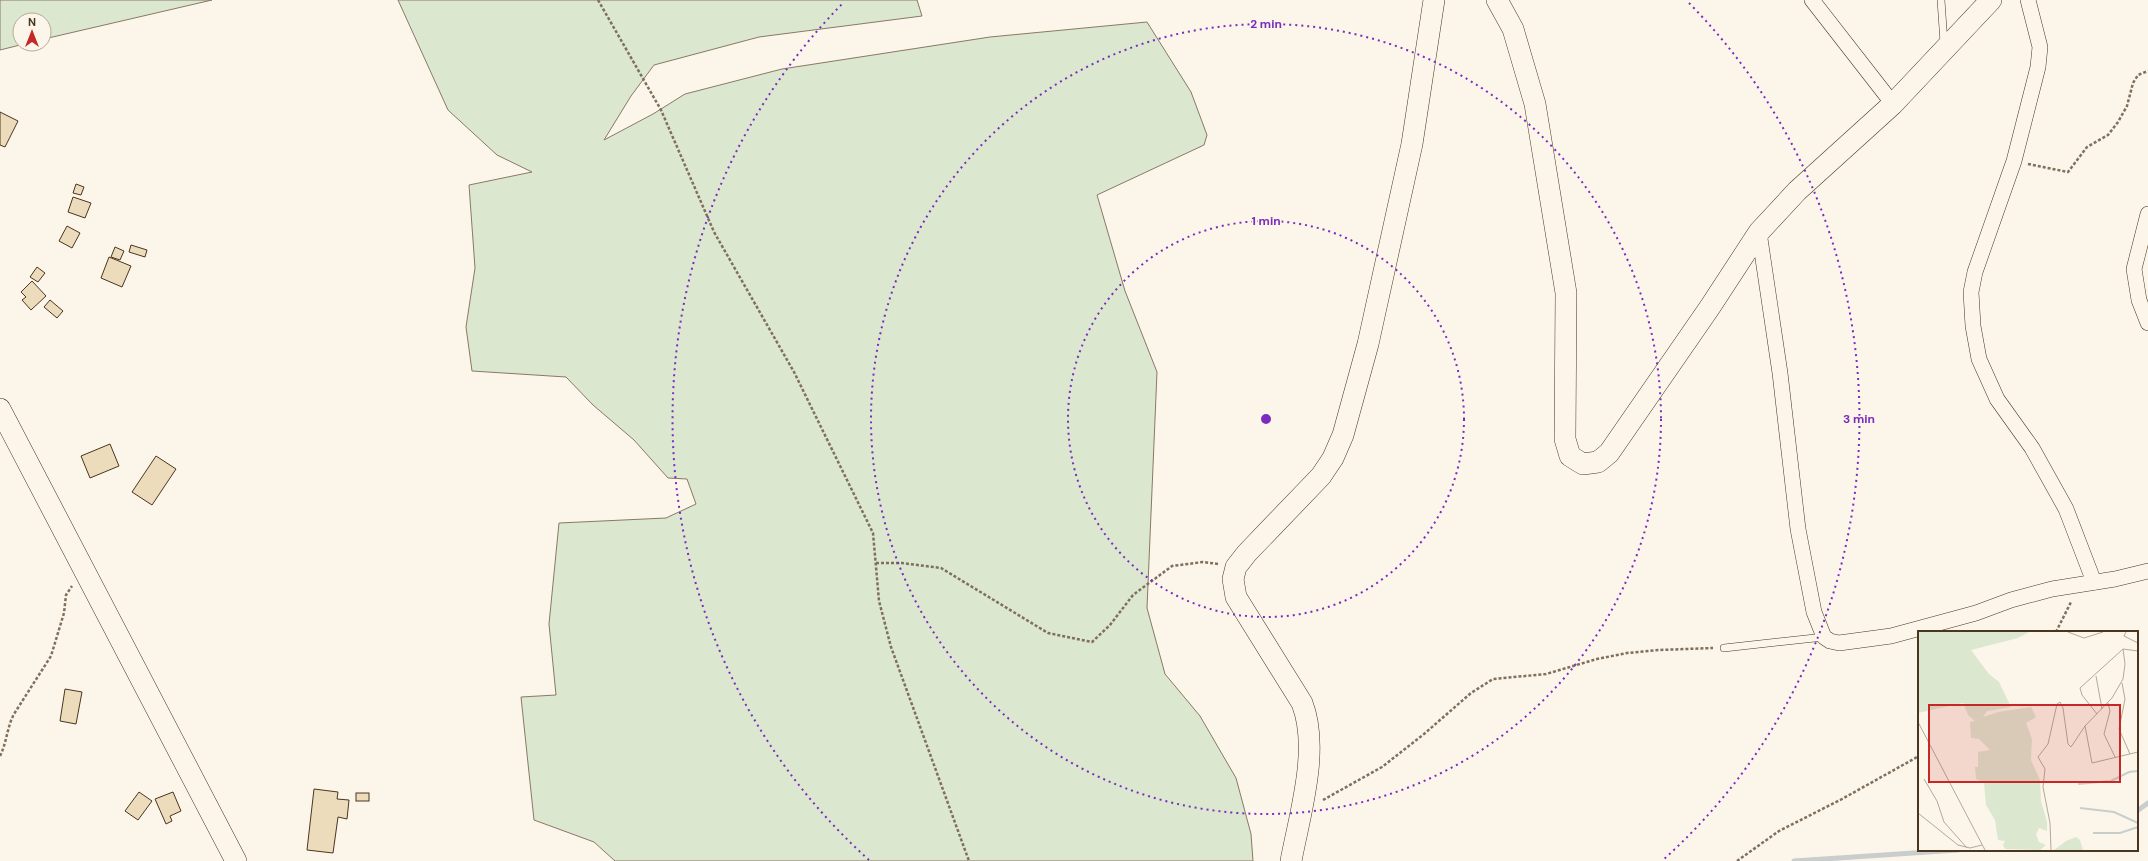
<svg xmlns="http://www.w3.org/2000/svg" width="2148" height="861" font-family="'DM Sans',sans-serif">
<rect width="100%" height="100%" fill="#fbf6e9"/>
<!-- green -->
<g fill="#dce7d0" stroke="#887966">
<path d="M 0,0 L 212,0 L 44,39 L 44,20 L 20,20 L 20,44 L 24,44 L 0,50 Z"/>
<path d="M 398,0 L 917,0 L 922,16 L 759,37 L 654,65 L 631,96 L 604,140 L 653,114 L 685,94 L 782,69 L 990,37 L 1147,22 L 1191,92 L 1207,135 L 1204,145 L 1097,195 L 1125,291 L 1157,372 L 1147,608 L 1165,674 L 1200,716 L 1236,778 L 1251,834 L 1253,861 L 615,861 L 594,842 L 534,820 L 521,697 L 556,695 L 549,624 L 559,523 L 666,518 L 696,504 L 687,479 L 668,478 L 634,440 L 593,405 L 566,377 L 472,371 L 466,327 L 475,268 L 469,185 L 532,172 L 497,155 L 448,110 Z"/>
</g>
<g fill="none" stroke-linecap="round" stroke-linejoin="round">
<!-- stream -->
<g stroke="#c9cecd" stroke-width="5">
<path d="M 2137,811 L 2148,803"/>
<path d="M 1794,861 L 1958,850"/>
</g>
</g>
<!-- building -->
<g fill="#ecdcbc" stroke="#4a3520">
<path d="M 0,112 L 18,121 L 5,147 L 0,145 Z"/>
<path d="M 76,184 L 84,187 L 81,195 L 73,193 Z"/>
<path d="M 73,197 L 91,203 L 85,218 L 68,212 Z"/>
<path d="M 67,226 L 80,233 L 72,248 L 59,241 Z"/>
<path d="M 131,245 L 147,250 L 145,257 L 129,252 Z"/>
<path d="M 115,247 L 124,251 L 120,260 L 111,257 Z"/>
<path d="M 109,257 L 131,266 L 122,287 L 101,278 Z"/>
<path d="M 37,267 L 45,273 L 38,282 L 30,277 Z"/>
<path d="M 32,281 L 46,296 L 31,310 L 22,300 L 26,297 L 21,292 Z"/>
<path d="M 50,300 L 63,311 L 57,318 L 44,307 Z"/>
<path d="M 110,444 L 119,466 L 90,478 L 81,456 Z"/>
<path d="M 156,456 L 176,469 L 152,505 L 132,492 Z"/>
<path d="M 65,689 L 82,692 L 76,724 L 60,721 Z"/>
<path d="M 314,789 L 338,792 L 337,799 L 349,800 L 347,819 L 338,817 L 333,853 L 307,850 Z"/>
<path d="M 139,792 L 152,801 L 138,820 L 125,811 Z"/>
<path d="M 173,792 L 181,811 L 170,816 L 172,821 L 166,824 L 155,799 Z"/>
<rect x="356" y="793" width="13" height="8"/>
</g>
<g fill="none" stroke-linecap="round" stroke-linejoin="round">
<!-- lane casing -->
<g stroke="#4a3520" stroke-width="8">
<g id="lane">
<path d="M 1941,0 L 1944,43"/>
<path d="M 1724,648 L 1824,637"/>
</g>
</g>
<!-- street casing -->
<g stroke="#4a3520" stroke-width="16">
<g id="street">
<path d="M 1812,0 L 1893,104"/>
<path d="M 2028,0 L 2040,47 L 2038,67 L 2014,161 L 1975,272 L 1971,292 L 1973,326 L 1979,359 L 1997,399 L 2032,448 L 2066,509 L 2094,582"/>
<path d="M 2148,214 L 2134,269 L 2139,300 L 2148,323"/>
<path d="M 1759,232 L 1780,373 L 1798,529 L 1814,612 L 1824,637 L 1830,641 L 1839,643 L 1891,636 L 1976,613 L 2011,600 L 2052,589 L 2115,579 L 2148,571"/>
</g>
</g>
<!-- secondary casing -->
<g stroke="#4a3520" stroke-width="22">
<g id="secondary">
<path d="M 1497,0 L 1513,29 L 1535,104 L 1566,293 L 1565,439 L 1570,456 L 1583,464 L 1598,462 L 1609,453 L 1710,307 L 1759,232 L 1797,191 L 1893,104 L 1991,0"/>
<path d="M 0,409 L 236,861"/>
<path d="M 1291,861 C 1300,813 1320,749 1302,703 L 1236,597 L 1233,579 L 1236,567 L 1247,553 L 1321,476 L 1333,458 L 1343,435 L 1368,344 L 1412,144 L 1434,0"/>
</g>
</g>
<!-- path -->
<g stroke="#7f6f5c" stroke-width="2.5" stroke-dasharray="3 2" stroke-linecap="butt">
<path d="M 598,0 L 661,110 L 714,232 L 794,372 L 873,533 L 879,601 L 891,647 L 969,861"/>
<path d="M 2028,164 L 2068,172 L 2087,147 L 2108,135 L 2118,122 L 2127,106 L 2133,83 L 2138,75 L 2148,71"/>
<path d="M 876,563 L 902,563 L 941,568 L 1048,633 L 1092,642 L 1110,625 L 1133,595 L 1172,566 L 1203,562 L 1218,564"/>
<path d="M 2056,632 L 2071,602"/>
<path d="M 0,756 C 7,742 7,727 14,714 L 51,656 L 64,613 L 66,595 L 72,586"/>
<path d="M 1323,800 L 1382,767 L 1424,734 L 1471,693 L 1493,679 L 1546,674 L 1597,659 L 1627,653 L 1659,650 L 1713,648"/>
<path d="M 1737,861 L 1779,831 L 1842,799 L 1919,756"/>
</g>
<!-- lane -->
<use href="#lane" stroke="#fbf6e9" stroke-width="7"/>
<!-- street -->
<use href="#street" stroke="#fbf6e9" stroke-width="15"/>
<!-- secondary -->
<use href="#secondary" stroke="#fbf6e9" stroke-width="21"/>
</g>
<!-- distance rings -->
<g fill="none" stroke="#7b2cbf" stroke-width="2" stroke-dasharray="2 4">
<circle cx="1266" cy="419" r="198"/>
<circle cx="1266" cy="419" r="395"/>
<path d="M869 860A593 593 0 0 1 843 3M1689 3A593 593 0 0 1 1663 860"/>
</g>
<!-- overview -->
<g transform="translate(1918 631)">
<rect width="220" height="220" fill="#fbf6e9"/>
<path d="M 0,1 L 111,1 L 100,7 L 53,19 L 71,43 L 81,51 L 93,76 L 69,80 L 65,86 L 80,81 L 113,76 L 118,86 L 108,92 L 114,108 L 113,129 L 122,149 L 123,170 L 129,191 L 129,200 L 121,197 L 118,203 L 121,211 L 128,214 L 122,219 L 87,218 L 85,214 L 87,210 L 80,209 L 77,189 L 68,174 L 66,152 L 58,148 L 57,136 L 60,136 L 60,121 L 72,119 L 61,108 L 53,107 L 52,91 L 57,90 L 50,84 L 45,72 L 0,82 ZM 158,206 L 162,209 L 165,219 L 136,219 L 148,210 Z" fill="#dce7d0"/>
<path fill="none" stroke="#c9cecd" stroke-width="2" d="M 160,153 L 193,150 L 211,141 L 220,140M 162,177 L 196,181 L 220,192M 175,202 L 202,202 L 220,196"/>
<path fill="none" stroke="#b4a999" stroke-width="1" d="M 150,1 L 166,7 L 185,1M 208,1 L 206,5 L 220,12M 178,45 L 184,78M 204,52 L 207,68 L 201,98 L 212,123M 190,72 L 192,80 L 186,103 L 197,126M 179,83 L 164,64 L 162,57 L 205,18M 0,91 L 67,219M 167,95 L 174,132 L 220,121M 6,148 L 19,170 L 26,191 L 49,217M 0,182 L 40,214 L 52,217 L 64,214M 133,219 L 132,192 L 125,156 L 127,138 L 120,126 L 130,113 L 139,73 L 142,71 L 145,77 L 150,113 L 153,116 L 167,95 L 194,67 L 205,48 L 207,33 L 205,18 L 220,20"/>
<path fill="#c62828" fill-opacity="0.15" stroke="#c62828" stroke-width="2" d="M 11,74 L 202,74 L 202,151 L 11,151 Z"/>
<rect width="220" height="220" fill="none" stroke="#4a3520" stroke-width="2"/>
</g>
<circle cx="1266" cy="419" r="6" fill="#7b2cbf" stroke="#fbf6e9" stroke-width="2"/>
<g font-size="12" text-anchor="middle" font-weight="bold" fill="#7b2cbf" stroke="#fbf6e9" stroke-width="3" stroke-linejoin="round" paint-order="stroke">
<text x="1266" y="28">2 min</text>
<text x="1266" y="225">1 min</text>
<text x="1859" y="423">3 min</text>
</g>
<!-- north arrow -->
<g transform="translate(32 32)"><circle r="19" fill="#fbf6e9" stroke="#b4a999"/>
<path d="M0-3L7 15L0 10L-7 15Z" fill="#c62828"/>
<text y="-6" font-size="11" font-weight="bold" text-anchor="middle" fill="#4a3520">N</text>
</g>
</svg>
